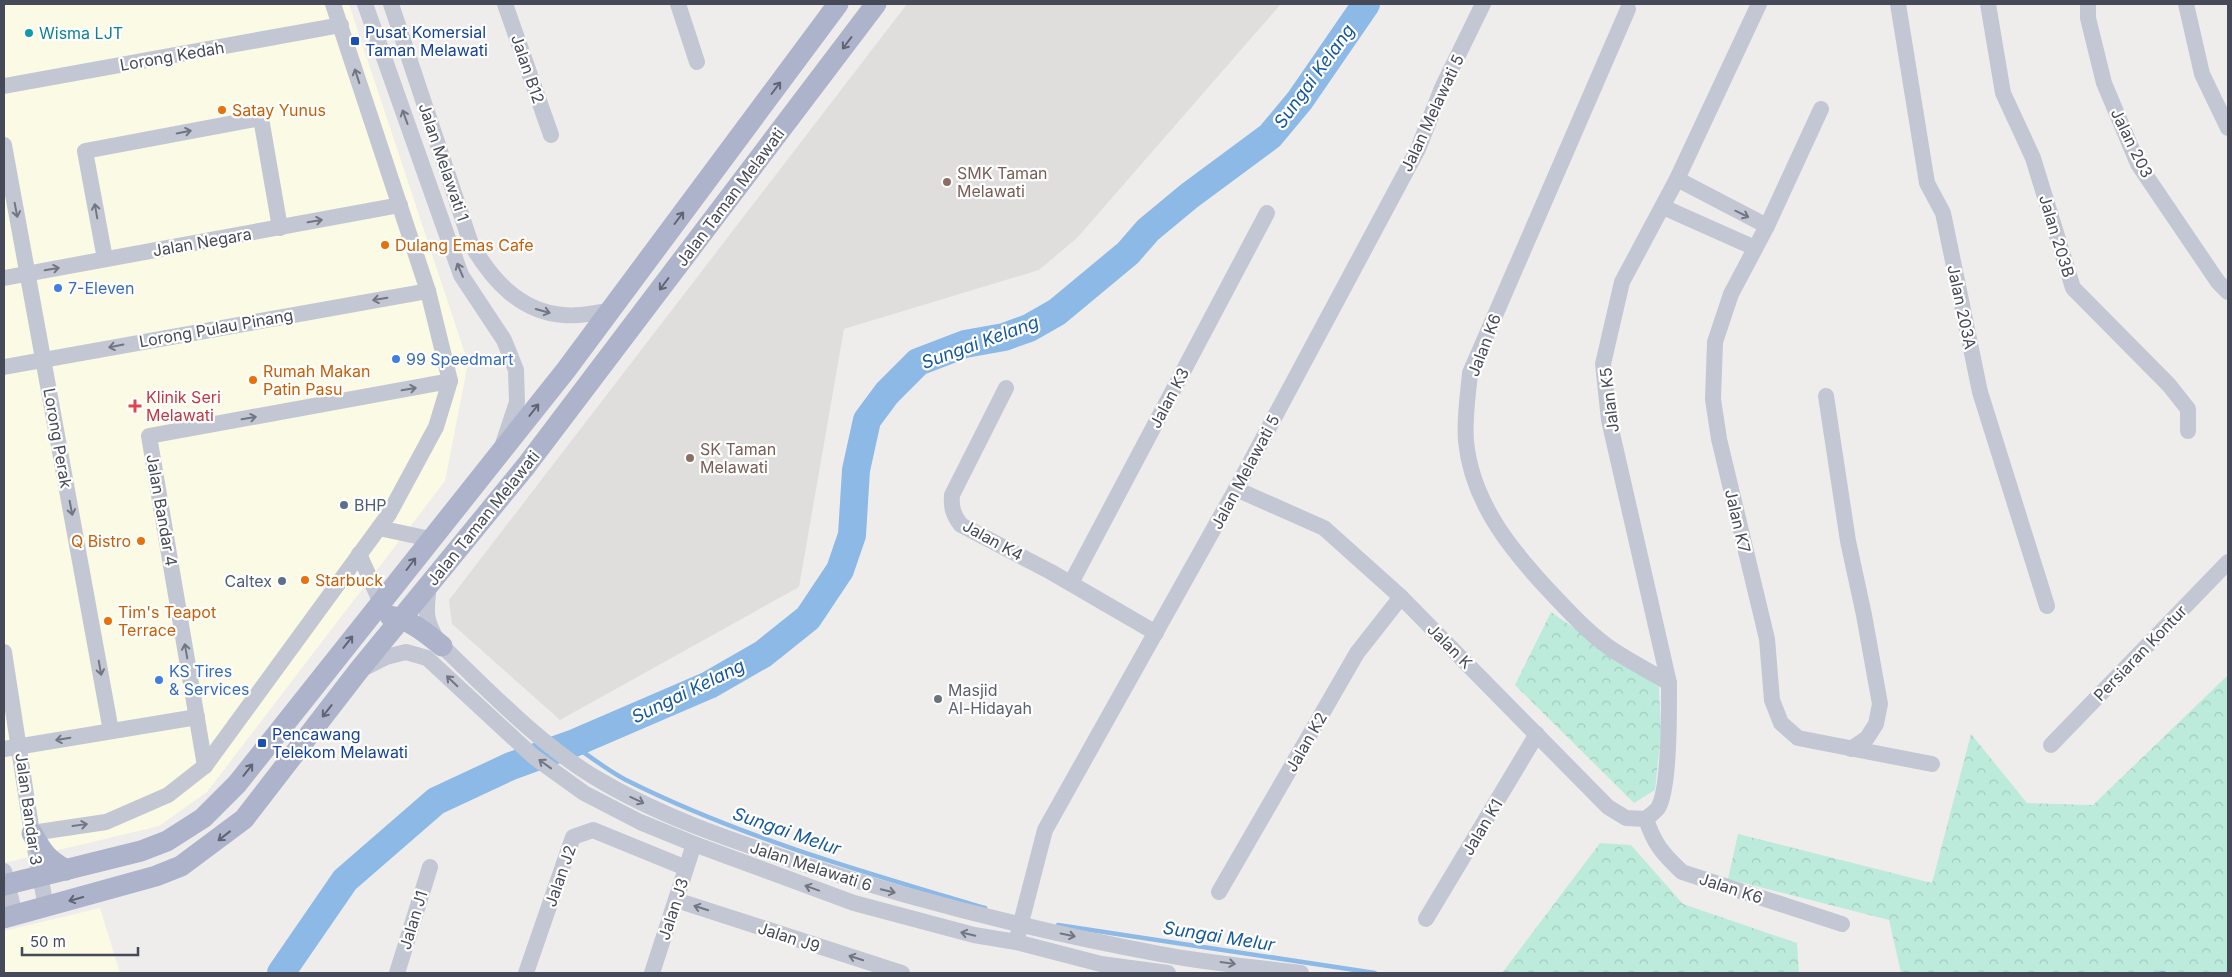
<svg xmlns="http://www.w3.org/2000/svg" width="2232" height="977" font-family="Inter,sans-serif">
<defs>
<pattern id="forest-crowns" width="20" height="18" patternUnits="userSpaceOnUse" patternTransform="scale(1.25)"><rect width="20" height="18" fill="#bcebdb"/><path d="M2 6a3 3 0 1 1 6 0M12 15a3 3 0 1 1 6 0" fill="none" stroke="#a3cbbe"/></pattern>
</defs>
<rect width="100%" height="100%" fill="#efedec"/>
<!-- commercial -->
<g fill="#fafae5">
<path d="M 4,4 L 349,4 L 468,363 L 445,481 L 207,792 L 159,826 L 4,863 Z"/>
<path d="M 100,908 L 120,973 L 4,973 L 4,931 Z"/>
</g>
<!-- education -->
<path fill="#e0dedd" d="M 907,4 L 1281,4 L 1077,238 L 1039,270 L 844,329 L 799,587 L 560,720 L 452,624 L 449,600 Z"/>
<!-- forest -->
<g fill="url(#forest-crowns)">
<path d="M 1551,612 L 1659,687 L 1661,734 L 1655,790 L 1634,803 L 1515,685 Z"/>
<path d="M 2228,675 L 2228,973 L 1901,973 L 1889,920 L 1728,879 L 1738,834 L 1932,883 L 1971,734 L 2027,803 L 2093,805 Z"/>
<path d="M 1600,843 L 1631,845 L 1683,904 L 1797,943 L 1799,973 L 1502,973 Z"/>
</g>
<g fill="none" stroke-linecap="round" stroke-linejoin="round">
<!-- stream -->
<g stroke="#8cb9e5" stroke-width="4.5">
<path d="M 572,744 C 589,756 607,770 626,780 C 740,837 863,872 985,908"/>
<path d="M 1058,925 L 1375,973"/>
<path d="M 2161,973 L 2164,973"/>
</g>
<!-- river -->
<path stroke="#8cb9e5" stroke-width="28" d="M 281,973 L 345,880 L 436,801 L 511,766 L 572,744 L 709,685 L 763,654 L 808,618 L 840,570 L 852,535 L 856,470 L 867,420 L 887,393 L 918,362 L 965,344 L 1004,337 L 1029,328 L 1057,312 L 1128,253 L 1148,230 L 1189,196 L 1270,136 L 1300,100 L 1366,4"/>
<!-- minor -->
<g stroke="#c3c7d3" stroke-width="16">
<path d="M 365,4 L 461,275 L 504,340 L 516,370 L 517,402 L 503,444"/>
<path d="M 391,4 L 471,244 C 492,280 520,312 564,315 C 579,317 596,312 611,311"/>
<path d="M 505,4 L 551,135"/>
<path d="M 678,4 L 697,62"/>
<path d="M 1898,4 L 1927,183 L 1943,213 L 1980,392 L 2047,606"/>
<path d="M 1988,4 L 2003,93 L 2033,158 L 2073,288 L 2169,385 L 2188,409 L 2188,431"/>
<path d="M 2088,4 L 2088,18 L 2104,83 L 2138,164 L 2218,282 L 2228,292"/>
<path d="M 2186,4 L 2202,74 L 2228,128"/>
<path d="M 1628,9 L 1470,373 C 1468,396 1464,419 1466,441 C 1472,505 1515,555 1557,599 C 1574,617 1593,637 1613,650 C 1631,662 1651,672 1669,683"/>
<path d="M 4,86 L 341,25"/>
<path d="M 1821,109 L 1767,226 L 1731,294 L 1715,342 L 1713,399 L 1719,439 L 1767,639 L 1772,700 L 1781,723 L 1798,738 L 1932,764"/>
<path d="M 4,145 L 111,731"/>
<path d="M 1677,179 L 1767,226"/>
<path d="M 1663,207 L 1755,248"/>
<path d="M 105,259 L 85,151 L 261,118 L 280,228"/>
<path d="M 4,278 L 400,205"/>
<path d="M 4,367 L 428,291"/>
<path d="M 1006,388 L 952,495 C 951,507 953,515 961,525 L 1051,572 L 1156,633"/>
<path d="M 1826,396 L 1848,541 L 1864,615 L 1880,704 L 1876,724 L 1867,738 L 1851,749"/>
<path d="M 1236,489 L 1324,528 L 1401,597 L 1608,807 L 1626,818 L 1646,819"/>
<path d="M 379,528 L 430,539"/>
<path d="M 359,554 L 381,603"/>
<path d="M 1071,583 L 1267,213"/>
<path d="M 429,585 C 426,611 424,618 438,642 C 485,687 540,745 596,778 C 659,816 728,839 797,862 C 916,901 1037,931 1160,954 C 1207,963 1255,967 1301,973"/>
<path d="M 4,652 L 32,833 L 46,907"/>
<path d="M 362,669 L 386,657 L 406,652 L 427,658 L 534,757 L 584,793 L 640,822 L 694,844 L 854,903 L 974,935 L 1016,942 L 1101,964 L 1168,973"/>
<path d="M 2051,745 L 2228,562"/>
<path d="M 4,749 L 197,717"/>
<path d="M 205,766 L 149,436 L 450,381"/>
<path d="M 1646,819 C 1650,815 1655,812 1658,808 C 1670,789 1669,708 1669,683 L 1609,420 L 1603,364 L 1622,282 L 1677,179 L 1759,4"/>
<path d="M 1646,819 C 1654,844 1663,854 1682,872 L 1842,924"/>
<path d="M 32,833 L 106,822 L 168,795 L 205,766 L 389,514 L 436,427 L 450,381 L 428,291 L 333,4"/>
<path d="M 4,871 L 15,915"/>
<path d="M 1219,892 L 1357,653 L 1401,597"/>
<path d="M 676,900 L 902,973"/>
<path d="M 1426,919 L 1537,734"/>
<path d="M 1016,942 L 1045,830 L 1236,489 L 1418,149 L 1442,88 L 1483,4"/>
<path d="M 397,973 L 430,867"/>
<path d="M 526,973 L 573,837 L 593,830 L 686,868"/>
<path d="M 652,973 L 694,844"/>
</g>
<!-- major -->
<g stroke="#adb3ca" stroke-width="21">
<path d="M 390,616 C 411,620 426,633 442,646"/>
<path d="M 32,833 C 42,852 47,859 66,870"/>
<path d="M 4,885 L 141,851 L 167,841 L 203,818 L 237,784 L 566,370 L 838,4"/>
<path d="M 4,918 L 156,876 L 181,866 L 244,819 L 359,670 L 526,466 L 876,4"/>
</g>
</g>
<!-- one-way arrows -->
<defs><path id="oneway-shaft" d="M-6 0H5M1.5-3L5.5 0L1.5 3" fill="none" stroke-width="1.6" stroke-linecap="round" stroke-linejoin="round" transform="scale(1.25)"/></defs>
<g stroke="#606474">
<use href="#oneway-shaft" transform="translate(847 43) rotate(127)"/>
<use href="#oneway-shaft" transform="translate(776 88) rotate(-53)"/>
<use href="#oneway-shaft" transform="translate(679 218) rotate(-53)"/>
<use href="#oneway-shaft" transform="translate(664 284) rotate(127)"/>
<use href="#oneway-shaft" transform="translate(534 410) rotate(-52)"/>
<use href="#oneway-shaft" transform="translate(411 564) rotate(-53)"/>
<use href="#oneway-shaft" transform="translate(348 642) rotate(-52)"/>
<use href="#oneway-shaft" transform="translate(327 711) rotate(128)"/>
<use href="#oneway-shaft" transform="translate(248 770) rotate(-52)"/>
<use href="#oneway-shaft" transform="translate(224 836) rotate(142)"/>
<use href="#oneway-shaft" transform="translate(76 899) rotate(164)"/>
</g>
<g stroke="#727683">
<use href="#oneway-shaft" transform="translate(357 76) rotate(-108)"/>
<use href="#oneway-shaft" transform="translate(405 117) rotate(-110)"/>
<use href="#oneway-shaft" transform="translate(184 132) rotate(-11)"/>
<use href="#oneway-shaft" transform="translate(16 210) rotate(79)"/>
<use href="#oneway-shaft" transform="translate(96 211) rotate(-100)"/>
<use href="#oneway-shaft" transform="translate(1742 214) rotate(26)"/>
<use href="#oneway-shaft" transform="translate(315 221) rotate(-10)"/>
<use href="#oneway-shaft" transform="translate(52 269) rotate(-10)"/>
<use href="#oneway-shaft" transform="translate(460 270) rotate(-113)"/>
<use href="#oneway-shaft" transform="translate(380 299) rotate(170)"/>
<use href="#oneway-shaft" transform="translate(543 311) rotate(16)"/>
<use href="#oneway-shaft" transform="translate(116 346) rotate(169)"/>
<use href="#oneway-shaft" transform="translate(409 389) rotate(-10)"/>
<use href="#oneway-shaft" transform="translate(249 418) rotate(-10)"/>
<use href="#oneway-shaft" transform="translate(71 508) rotate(79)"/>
<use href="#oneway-shaft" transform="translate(186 651) rotate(-100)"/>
<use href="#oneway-shaft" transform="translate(100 668) rotate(80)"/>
<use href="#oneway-shaft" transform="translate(452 681) rotate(-136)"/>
<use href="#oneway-shaft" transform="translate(63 739) rotate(170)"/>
<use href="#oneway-shaft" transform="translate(545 764) rotate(-144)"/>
<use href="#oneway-shaft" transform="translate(637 800) rotate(25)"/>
<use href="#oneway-shaft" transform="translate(80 825) rotate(-8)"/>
<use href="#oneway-shaft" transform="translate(812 888) rotate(-160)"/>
<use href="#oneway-shaft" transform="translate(888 891) rotate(14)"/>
<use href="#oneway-shaft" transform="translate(701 908) rotate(-162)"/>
<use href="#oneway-shaft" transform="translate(968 934) rotate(-166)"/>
<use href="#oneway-shaft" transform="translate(1068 935) rotate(12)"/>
<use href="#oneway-shaft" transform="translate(856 958) rotate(-162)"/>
<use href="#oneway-shaft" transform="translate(1228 963) rotate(8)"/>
</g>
<!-- markers -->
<circle fill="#0f9aa8" stroke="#fff" stroke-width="2" cx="29" cy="33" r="5"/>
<g fill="#1a4fb4" stroke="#fff" stroke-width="2">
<rect x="350" y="36" width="10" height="10" rx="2.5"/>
<rect x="257" y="738" width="10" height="10" rx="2.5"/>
</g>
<g fill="#e8710a" stroke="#fff" stroke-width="2">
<circle cx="222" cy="110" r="5"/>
<circle cx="385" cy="245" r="5"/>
<circle cx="253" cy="380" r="5"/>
<circle cx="141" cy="541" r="5"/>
<circle cx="305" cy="580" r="5"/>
<circle cx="108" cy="621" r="5"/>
</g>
<g fill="#8d6e63" stroke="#fff" stroke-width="2">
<circle cx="947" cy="182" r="5"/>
<circle cx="690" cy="458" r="5"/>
</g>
<g fill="#3f7fe0" stroke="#fff" stroke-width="2">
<circle cx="58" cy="288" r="5"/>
<circle cx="396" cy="359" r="5"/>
<circle cx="159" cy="680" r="5"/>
</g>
<path fill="#e0444e" stroke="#fff" stroke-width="2" d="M132.5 398.5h5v5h5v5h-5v5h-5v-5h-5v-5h5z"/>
<g fill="#5c6f8a" stroke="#fff" stroke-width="2">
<circle cx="344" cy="505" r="5"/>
<circle cx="282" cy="581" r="5"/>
</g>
<circle fill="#6b7280" stroke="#fff" stroke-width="2" cx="938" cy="699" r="5"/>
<g text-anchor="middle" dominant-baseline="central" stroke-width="4.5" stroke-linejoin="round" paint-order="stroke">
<!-- transit labels -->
<g font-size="16" fill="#164399" stroke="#fff" text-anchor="start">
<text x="365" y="32">Pusat Komersial<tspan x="365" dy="18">Taman Melawati</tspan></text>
<text x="272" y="734">Pencawang<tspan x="272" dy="18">Telekom Melawati</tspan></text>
</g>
<!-- culture labels -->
<g font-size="16" fill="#0d838f" stroke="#fff" text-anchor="start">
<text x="39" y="33">Wisma LJT</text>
</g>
<!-- street labels -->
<g font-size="16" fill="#464a58" stroke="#fff">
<text transform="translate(172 56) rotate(-10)">Lorong Kedah</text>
<text transform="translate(528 69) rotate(71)">Jalan B12</text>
<text transform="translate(1432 113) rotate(-65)">Jalan Melawati 5</text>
<text transform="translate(2132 143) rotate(64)">Jalan 203</text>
<text transform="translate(444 162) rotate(71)">Jalan Melawati 1</text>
<text transform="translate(730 197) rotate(-53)">Jalan Taman Melawati</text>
<text transform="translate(2057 236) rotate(73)">Jalan 203B</text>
<text transform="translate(202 242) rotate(-10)">Jalan Negara</text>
<text transform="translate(1962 307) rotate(78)">Jalan 203A</text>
<text transform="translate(216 328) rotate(-10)">Lorong Pulau Pinang</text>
<text transform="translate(1484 345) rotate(-69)">Jalan K6</text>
<text transform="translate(1169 398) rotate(-62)">Jalan K3</text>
<text transform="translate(1609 400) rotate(-97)">Jalan K5</text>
<text transform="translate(58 438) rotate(80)">Lorong Perak</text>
<text transform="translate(1245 472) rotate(-62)">Jalan Melawati 5</text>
<text transform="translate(162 510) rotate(80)">Jalan Bandar 4</text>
<text transform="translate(483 518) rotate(-51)">Jalan Taman Melawati</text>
<text transform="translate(1738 521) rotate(77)">Jalan K7</text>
<text transform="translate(993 540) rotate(29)">Jalan K4</text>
<text transform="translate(1450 646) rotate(45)">Jalan K</text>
<text transform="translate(2140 653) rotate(-46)">Persiaran Kontur</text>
<text transform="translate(1306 742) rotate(-60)">Jalan K2</text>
<text transform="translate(29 809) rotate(82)">Jalan Bandar 3</text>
<text transform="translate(1482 827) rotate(-59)">Jalan K1</text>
<text transform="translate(811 866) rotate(18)">Jalan Melawati 6</text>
<text transform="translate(560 876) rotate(-71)">Jalan J2</text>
<text transform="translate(1731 888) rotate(18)">Jalan K6</text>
<text transform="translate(673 909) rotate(-72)">Jalan J3</text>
<text transform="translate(413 920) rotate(-73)">Jalan J1</text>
<text transform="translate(789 937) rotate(18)">Jalan J9</text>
</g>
<!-- food labels -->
<g font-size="16" fill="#c56008" stroke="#fff" text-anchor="start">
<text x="232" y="110">Satay Yunus</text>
<text x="395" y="245">Dulang Emas Cafe</text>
<text x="263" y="371">Rumah Makan<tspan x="263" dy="18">Patin Pasu</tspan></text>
<text x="131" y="541" text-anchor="end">Q Bistro</text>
<text x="315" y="580">Starbuck</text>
<text x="118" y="612">Tim's Teapot<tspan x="118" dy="18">Terrace</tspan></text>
</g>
<!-- education labels -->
<g font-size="16" fill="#785e54" stroke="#fff" text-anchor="start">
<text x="957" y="173">SMK Taman<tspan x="957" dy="18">Melawati</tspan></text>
<text x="700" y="449">SK Taman<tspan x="700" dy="18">Melawati</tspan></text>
</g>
<!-- shop labels -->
<g font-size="16" fill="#366cbe" stroke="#fff" text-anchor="start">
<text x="68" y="288">7-Eleven</text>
<text x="406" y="359">99 Speedmart</text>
<text x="169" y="671">KS Tires<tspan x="169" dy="18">&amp; Services</tspan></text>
</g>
<!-- health labels -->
<g font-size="16" fill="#be3a42" stroke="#fff" text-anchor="start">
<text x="146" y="397">Klinik Seri<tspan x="146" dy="18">Melawati</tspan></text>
</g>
<!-- service labels -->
<g font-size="16" fill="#4e5e75" stroke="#fff" text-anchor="start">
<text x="354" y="505">BHP</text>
<text x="272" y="581" text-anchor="end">Caltex</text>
</g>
<!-- worship labels -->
<g font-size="16" fill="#5b616d" stroke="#fff" text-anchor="start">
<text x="948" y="690">Masjid<tspan x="948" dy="18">Al-Hidayah</tspan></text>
</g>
<!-- water labels -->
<g font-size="18" font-style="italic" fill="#15599c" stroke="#fff">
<text transform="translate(1314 76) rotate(-54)">Sungai Kelang</text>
<text transform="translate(980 342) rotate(-20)">Sungai Kelang</text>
<text transform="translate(688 691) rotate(-26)">Sungai Kelang</text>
<text transform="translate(787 831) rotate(19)">Sungai Melur</text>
<text transform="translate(1219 936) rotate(9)">Sungai Melur</text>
</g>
</g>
<!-- border -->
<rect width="2232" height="977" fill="none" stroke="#464a58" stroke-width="10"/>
<!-- scale -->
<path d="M22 947v8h116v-8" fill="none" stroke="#464a58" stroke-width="2.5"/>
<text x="30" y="947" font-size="15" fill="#464a58" stroke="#ffffff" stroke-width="4" paint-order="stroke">50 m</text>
</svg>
